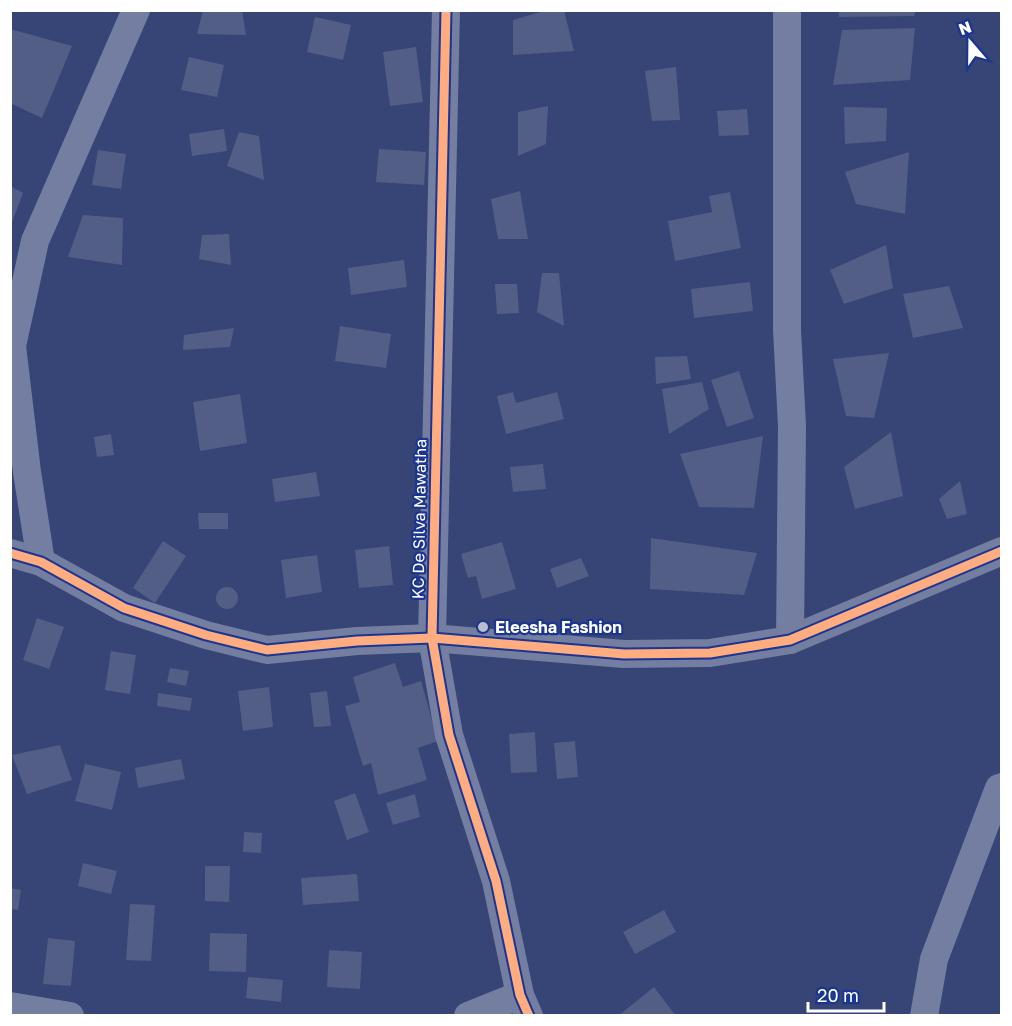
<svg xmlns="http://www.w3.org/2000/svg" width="1012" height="1026" font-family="'Golos Text',sans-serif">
<rect width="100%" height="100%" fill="#364476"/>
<!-- building -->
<g fill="#535e86">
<path d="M 203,10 L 242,10 L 246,35 L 197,34 Z"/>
<path d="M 547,10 L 564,10 L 574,51 L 513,55 L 513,20 Z"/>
<path d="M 839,10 L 916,10 L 914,16 L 839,17 Z"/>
<path d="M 315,17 L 351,25 L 343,60 L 307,52 Z"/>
<path d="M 915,28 L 910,80 L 833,85 L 842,30 Z"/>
<path d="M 10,29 L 72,46 L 42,118 L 10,103 Z"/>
<path d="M 416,47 L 423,102 L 390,106 L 383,52 Z"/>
<path d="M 189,57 L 224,65 L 217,97 L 181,90 Z"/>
<path d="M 676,67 L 680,120 L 652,121 L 645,71 Z"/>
<path d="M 548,106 L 546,144 L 518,156 L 518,112 Z"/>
<path d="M 844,107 L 887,108 L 886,141 L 845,144 Z"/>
<path d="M 747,109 L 749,135 L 719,136 L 717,111 Z"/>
<path d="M 224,129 L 227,151 L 192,156 L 189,134 Z"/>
<path d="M 239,132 L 259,136 L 264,180 L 227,166 Z"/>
<path d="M 379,149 L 426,152 L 424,185 L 376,182 Z"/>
<path d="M 98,150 L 126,154 L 121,189 L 92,185 Z"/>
<path d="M 909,152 L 905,214 L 856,204 L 845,172 Z"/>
<path d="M 10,186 L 23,193 L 11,225 L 10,225 Z"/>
<path d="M 520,191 L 528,239 L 498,239 L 491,199 Z"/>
<path d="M 730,192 L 741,248 L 675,261 L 668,221 L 712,212 L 709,196 Z"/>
<path d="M 83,215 L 123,218 L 122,265 L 68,257 Z"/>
<path d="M 229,234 L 231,265 L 199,259 L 202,235 Z"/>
<path d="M 886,245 L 893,288 L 844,304 L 830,270 Z"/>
<path d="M 404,260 L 407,287 L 351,295 L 348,268 Z"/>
<path d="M 542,273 L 559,273 L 564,326 L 537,312 Z"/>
<path d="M 750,282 L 753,311 L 694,318 L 691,289 Z"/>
<path d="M 495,284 L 517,284 L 519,313 L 497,314 Z"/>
<path d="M 949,286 L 963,328 L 913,338 L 903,294 Z"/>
<path d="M 340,326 L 391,334 L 386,368 L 335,361 Z"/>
<path d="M 234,328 L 230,347 L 183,350 L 184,335 Z"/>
<path d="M 889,353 L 874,418 L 846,416 L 833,359 Z"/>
<path d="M 687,356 L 691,379 L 656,384 L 655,357 Z"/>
<path d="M 739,371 L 754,418 L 727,427 L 711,380 Z"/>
<path d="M 702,382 L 709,409 L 669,434 L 662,389 Z"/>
<path d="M 513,392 L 516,403 L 557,392 L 564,419 L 506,434 L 497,396 Z"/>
<path d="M 240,394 L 247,443 L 200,451 L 193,402 Z"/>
<path d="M 891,432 L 903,496 L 855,509 L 844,467 Z"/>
<path d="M 111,434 L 114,455 L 97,457 L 94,437 Z"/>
<path d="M 763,436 L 754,508 L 699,507 L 680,454 Z"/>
<path d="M 543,464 L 546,489 L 513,492 L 510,467 Z"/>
<path d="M 316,472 L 320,496 L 275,502 L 272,479 Z"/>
<path d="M 960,481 L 967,514 L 947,519 L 939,499 Z"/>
<path d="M 198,513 L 228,513 L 228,529 L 199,529 Z"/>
<path d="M 651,538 L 757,553 L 744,595 L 650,589 Z"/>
<path d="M 163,541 L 186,556 L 155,603 L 133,588 Z"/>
<path d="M 502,542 L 516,589 L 482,599 L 476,576 L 468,578 L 461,554 Z"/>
<path d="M 389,546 L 393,585 L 359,588 L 355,550 Z"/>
<path d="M 317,555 L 322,592 L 286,598 L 281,560 Z"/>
<path d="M 581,558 L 589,576 L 557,588 L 550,569 Z"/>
<circle cx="227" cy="598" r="11"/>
<path d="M 37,618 L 64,627 L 49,669 L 23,660 Z"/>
<path d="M 111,651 L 136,655 L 130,694 L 105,690 Z"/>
<path d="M 395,663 L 403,687 L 421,681 L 438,741 L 418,748 L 427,780 L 378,795 L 371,763 L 363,766 L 345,706 L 360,702 L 353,677 Z"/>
<path d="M 170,668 L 189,671 L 186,686 L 167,682 Z"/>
<path d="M 269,687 L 273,727 L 243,731 L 238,691 Z"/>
<path d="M 327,691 L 331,726 L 314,727 L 310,693 Z"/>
<path d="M 158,693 L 192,698 L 190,711 L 157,706 Z"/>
<path d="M 535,732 L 537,772 L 511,773 L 509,734 Z"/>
<path d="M 575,741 L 578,777 L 557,779 L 554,743 Z"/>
<path d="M 60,745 L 72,780 L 27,794 L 12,755 Z"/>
<path d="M 181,759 L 185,779 L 138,788 L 135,768 Z"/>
<path d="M 85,764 L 121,772 L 112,810 L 75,801 Z"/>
<path d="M 355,793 L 369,832 L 347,840 L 334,801 Z"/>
<path d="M 415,794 L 420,817 L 393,825 L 386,803 Z"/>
<path d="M 244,832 L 262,833 L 261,853 L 243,852 Z"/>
<path d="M 83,863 L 117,871 L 111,894 L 78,886 Z"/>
<path d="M 205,866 L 230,866 L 229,902 L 205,901 Z"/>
<path d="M 357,874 L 359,901 L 303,905 L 301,878 Z"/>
<path d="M 10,888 L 21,890 L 18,910 L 10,909 Z"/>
<path d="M 130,904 L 155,905 L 151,961 L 126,960 Z"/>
<path d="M 664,910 L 676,932 L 635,954 L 623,932 Z"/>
<path d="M 210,933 L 247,934 L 246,972 L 209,971 Z"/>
<path d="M 48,938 L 75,941 L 71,986 L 43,984 Z"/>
<path d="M 329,950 L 362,952 L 360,989 L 327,987 Z"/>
<path d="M 248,977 L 283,980 L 281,1002 L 246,998 Z"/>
<path d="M 654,987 L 676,1016 L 618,1016 Z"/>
</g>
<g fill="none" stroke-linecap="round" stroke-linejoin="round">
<!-- street -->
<g stroke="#737ea1" stroke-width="28">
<path d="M 446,10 L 432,638 L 449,735 L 496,881 L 520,995 L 529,1016"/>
<path d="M 787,10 L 787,330 L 792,426 L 790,640"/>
<path d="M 10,553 L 41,562 L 124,608 L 206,635 L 267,650 L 357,641 L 432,638 L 624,654 L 710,653 L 790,640 L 1002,551"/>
<path d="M 41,562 L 27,472 L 12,346 L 35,241 L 136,10"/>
<path d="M 10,1006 L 70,1016"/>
<path d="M 468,1016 L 520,995"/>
<path d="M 924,1016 L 934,959 L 999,788 L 1002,787"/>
</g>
<!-- cycleway casing -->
<g stroke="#1b3591" stroke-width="13">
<g id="cycleway">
<path d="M 446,10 L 432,638 L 449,735 L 496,881 L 520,995 L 529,1016"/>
<path d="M 10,553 L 41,562 L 124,608 L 206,635 L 267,650 L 357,641 L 432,638 L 624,654 L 710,653 L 790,640 L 1002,551"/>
</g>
</g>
<!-- cycleway -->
<use href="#cycleway" stroke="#ffac80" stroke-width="9"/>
</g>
<!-- markers -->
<circle fill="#b9becf" stroke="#1b3591" stroke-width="2" cx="483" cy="627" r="6"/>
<g text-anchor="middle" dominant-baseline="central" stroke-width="4.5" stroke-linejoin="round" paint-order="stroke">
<!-- street labels -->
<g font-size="16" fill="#fff" stroke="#1b3591">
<text transform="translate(419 519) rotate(-89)">KC De Silva Mawatha</text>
</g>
<!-- poi labels -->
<g font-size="16" font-weight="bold" fill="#fff" stroke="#1b3591" text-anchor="start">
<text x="495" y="627">Eleesha Fashion</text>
</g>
</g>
<!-- border -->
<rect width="1012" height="1026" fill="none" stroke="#ffffff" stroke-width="24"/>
<!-- north arrow -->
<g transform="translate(970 42) rotate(340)" stroke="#1b3591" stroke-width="4.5" paint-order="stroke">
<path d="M0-4.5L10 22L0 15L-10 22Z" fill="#ffffff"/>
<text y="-9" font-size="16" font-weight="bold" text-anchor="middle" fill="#ffffff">N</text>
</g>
<!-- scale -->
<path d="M808 1002v9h76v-9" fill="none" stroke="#ffffff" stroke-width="3"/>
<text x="817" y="1002" font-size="18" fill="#ffffff" stroke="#1b3591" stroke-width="4.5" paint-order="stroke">20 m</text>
</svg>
